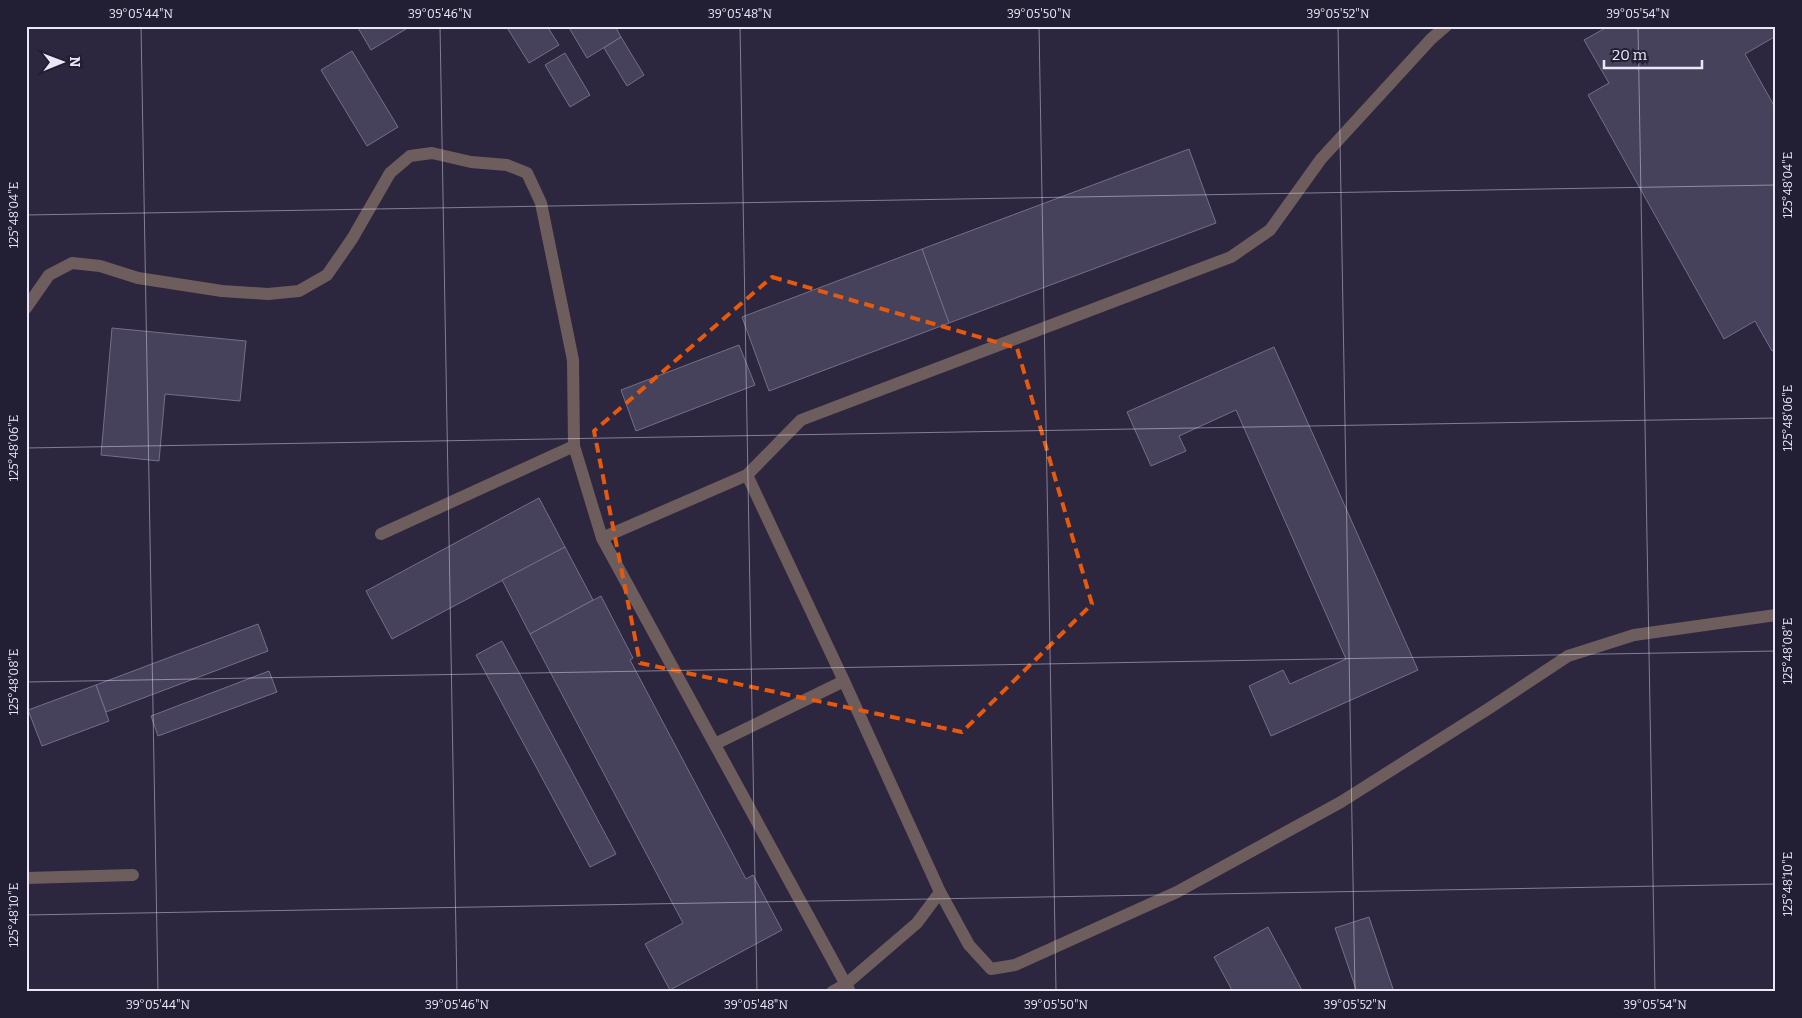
<svg xmlns="http://www.w3.org/2000/svg" width="1802" height="1018" font-family="Bitter,serif">
<rect width="100%" height="100%" fill="#2c273e"/>
<!-- building -->
<g fill="#46425b" stroke="#746f8a">
<path d="M 357,26 L 411,26 L 371,50 Z"/>
<path d="M 506,26 L 547,26 L 559,45 L 529,63 Z"/>
<path d="M 568,26 L 615,26 L 621,37 L 587,58 Z"/>
<path d="M 1609,26 L 1776,26 L 1776,36 L 1745,54 L 1776,109 L 1776,349 L 1772,351 L 1755,321 L 1724,339 L 1588,95 L 1609,83 L 1584,40 Z"/>
<path d="M 621,37 L 644,75 L 627,86 L 604,48 Z"/>
<path d="M 352,51 L 398,127 L 367,146 L 321,70 Z"/>
<path d="M 565,53 L 590,95 L 570,107 L 545,65 Z"/>
<path d="M 1189,149 L 1216,223 L 949,323 L 922,249 Z"/>
<path d="M 922,249 L 949,323 L 769,391 L 742,317 Z"/>
<path d="M 112,328 L 246,341 L 240,401 L 165,394 L 159,461 L 101,455 Z"/>
<path d="M 739,345 L 755,385 L 636,431 L 621,390 Z"/>
<path d="M 1274,347 L 1418,670 L 1271,736 L 1249,686 L 1283,670 L 1290,684 L 1346,659 L 1236,410 L 1179,436 L 1186,451 L 1151,466 L 1127,412 Z"/>
<path d="M 539,498 L 565,547 L 392,639 L 366,591 Z"/>
<path d="M 565,547 L 593,600 L 530,634 L 502,580 Z"/>
<path d="M 601,596 L 633,658 L 630,660 L 746,879 L 753,875 L 782,930 L 670,990 L 645,944 L 683,923 L 530,634 Z"/>
<path d="M 258,624 L 268,651 L 106,712 L 96,685 Z"/>
<path d="M 502,641 L 616,854 L 590,867 L 476,655 Z"/>
<path d="M 269,671 L 277,692 L 158,736 L 151,716 Z"/>
<path d="M 96,685 L 109,721 L 42,746 L 28,710 Z"/>
<path d="M 1369,917 L 1394,992 L 1357,992 L 1335,928 Z"/>
<path d="M 1268,927 L 1303,992 L 1233,992 L 1214,957 Z"/>
</g>
<g fill="none" stroke-linecap="round" stroke-linejoin="round">
<!-- lane -->
<g stroke="#6d5e5d" stroke-width="12">
<path d="M 26,308 L 49,275 L 72,263 L 100,266 L 138,278 L 222,291 L 268,294 L 299,291 L 327,275 L 352,239 L 390,173 L 410,156 L 432,153 L 471,162 L 507,165 L 527,173 L 541,203 L 573,360 L 574,446 L 602,538 L 850,992"/>
<path d="M 747,475 L 844,681 L 940,892 L 917,923 L 846,984 L 832,992"/>
<path d="M 381,534 L 574,446"/>
<path d="M 602,538 L 747,475 L 801,420 L 1231,257 L 1270,230 L 1321,159 L 1431,39 L 1446,26"/>
<path d="M 715,744 L 844,681"/>
<path d="M 26,878 L 133,875"/>
</g>
<!-- street -->
<path stroke="#6d5e5d" stroke-width="12" d="M 940,892 L 969,945 L 991,969 L 1015,965 L 1177,892 L 1341,802 L 1488,709 L 1568,656 L 1634,635 L 1776,615"/>
</g>
<!-- marked area -->
<path fill="none" stroke="#e8590c" stroke-width="4" stroke-dasharray="10 6" stroke-linejoin="round" d="M 772,277 L 1017,348 L 1092,604 L 962,732 L 640,663 L 594,431 Z"/>
<!-- ticks -->
<path fill="none" stroke="#eae8f8" stroke-width="1" stroke-opacity="0.45" d="M 141,26 L 158,992M 440,26 L 457,992M 740,26 L 757,992M 1039,26 L 1056,992M 1338,26 L 1355,992M 1638,26 L 1655,992M 26,215 L 1776,185M 26,448 L 1776,418M 26,682 L 1776,651M 26,915 L 1776,884"/>
<!-- border -->
<rect width="1802" height="1018" fill="none" stroke="#221e34" stroke-width="55"/>
<!-- north arrow -->
<g transform="translate(62 62) rotate(89)" stroke="#221e34" stroke-width="4" paint-order="stroke">
<path d="M0-4L9 19L0 12L-9 19Z" fill="#eae8f8"/>
<text y="-8" font-size="14" font-weight="bold" text-anchor="middle" fill="#eae8f8">N</text>
</g>
<!-- scale -->
<path d="M1604 60v8h98v-8" fill="none" stroke="#eae8f8" stroke-width="2.5"/>
<text x="1612" y="60" font-size="15" fill="#eae8f8" stroke="#221e34" stroke-width="4" paint-order="stroke">20 m</text>
<rect x="28" y="28" width="1746" height="962" fill="none" stroke="#eae8f8" stroke-width="2"/>
<g font-size="12" text-anchor="middle" fill="#eae8f8">
<text x="141" y="18">39°05'44"N</text>
<text x="440" y="18">39°05'46"N</text>
<text x="740" y="18">39°05'48"N</text>
<text x="1039" y="18">39°05'50"N</text>
<text x="1338" y="18">39°05'52"N</text>
<text x="1638" y="18">39°05'54"N</text>
<text transform="translate(1788 185) rotate(-90)" y="4">125°48'04"E</text>
<text transform="translate(14 215) rotate(-90)" y="4">125°48'04"E</text>
<text transform="translate(1788 418) rotate(-90)" y="4">125°48'06"E</text>
<text transform="translate(14 448) rotate(-90)" y="4">125°48'06"E</text>
<text transform="translate(1788 651) rotate(-90)" y="4">125°48'08"E</text>
<text transform="translate(14 682) rotate(-90)" y="4">125°48'08"E</text>
<text transform="translate(1788 884) rotate(-90)" y="4">125°48'10"E</text>
<text transform="translate(14 915) rotate(-90)" y="4">125°48'10"E</text>
<text x="158" y="1009">39°05'44"N</text>
<text x="457" y="1009">39°05'46"N</text>
<text x="756" y="1009">39°05'48"N</text>
<text x="1056" y="1009">39°05'50"N</text>
<text x="1355" y="1009">39°05'52"N</text>
<text x="1655" y="1009">39°05'54"N</text>
</g>
</svg>
